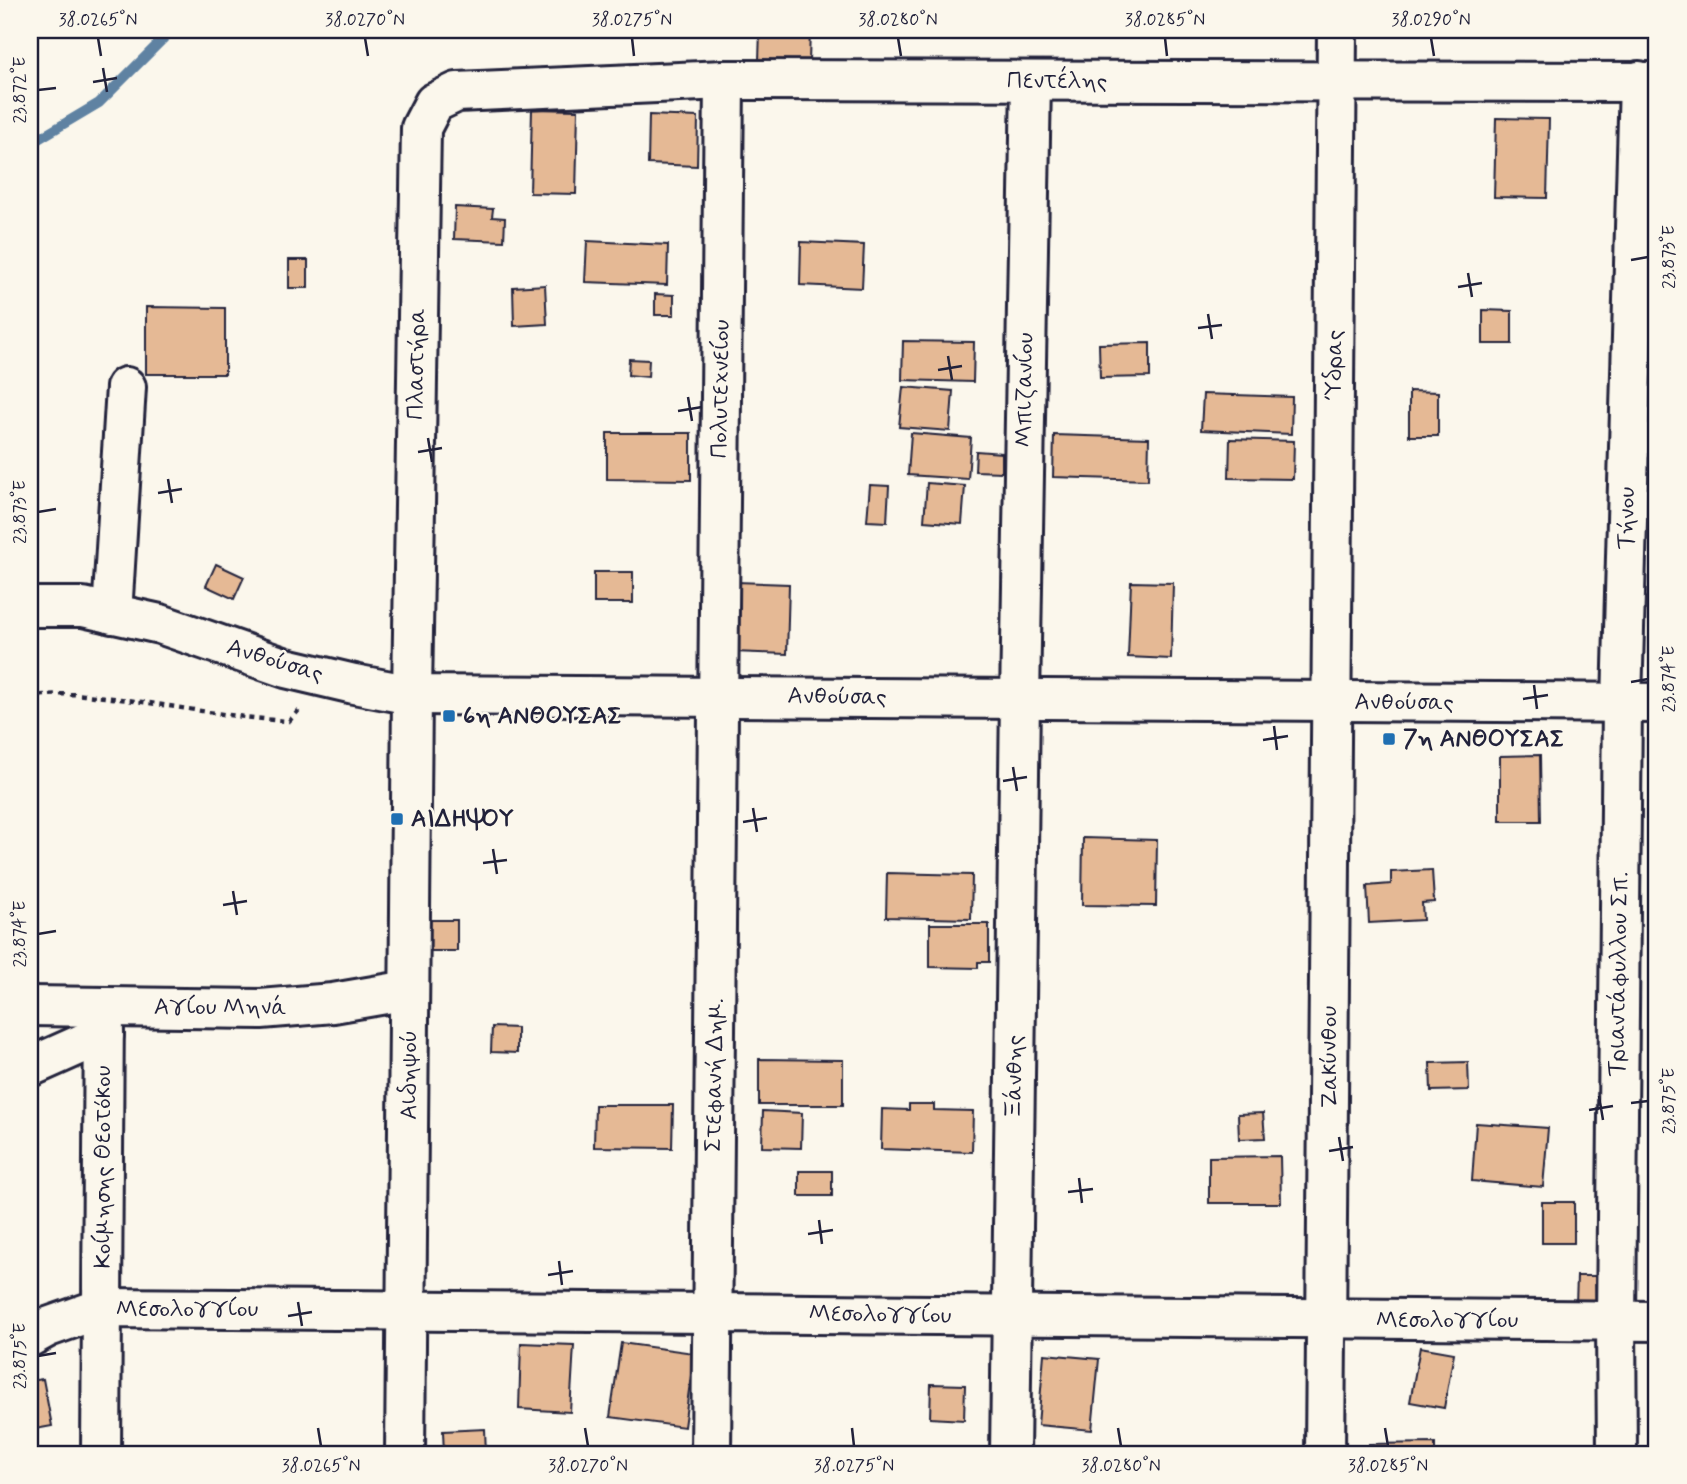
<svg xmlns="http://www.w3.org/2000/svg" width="1687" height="1484" font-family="Mynerve,sans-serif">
<rect width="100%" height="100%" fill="#fbf7ec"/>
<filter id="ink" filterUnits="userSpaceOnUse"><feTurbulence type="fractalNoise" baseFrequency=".0143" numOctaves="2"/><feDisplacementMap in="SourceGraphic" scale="14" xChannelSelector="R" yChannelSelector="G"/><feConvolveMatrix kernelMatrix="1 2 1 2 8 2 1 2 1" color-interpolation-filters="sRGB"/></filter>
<g filter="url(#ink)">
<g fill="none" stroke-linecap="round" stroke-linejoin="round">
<!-- stream -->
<path stroke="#5e82a2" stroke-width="10" d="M 30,144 L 99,103 L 172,30"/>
</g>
<!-- building -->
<g fill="#e5b995" stroke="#22223b" stroke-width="2">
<path d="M 760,30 L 810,30 L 809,62 L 759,61 Z"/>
<path d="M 532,109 L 578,110 L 576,194 L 530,193 Z"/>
<path d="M 649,115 L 698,117 L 697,166 L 648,164 Z"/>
<path d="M 1496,118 L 1549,119 L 1547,198 L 1494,197 Z"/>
<path d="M 455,207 L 493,209 L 492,217 L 505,218 L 504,241 L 454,239 Z"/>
<path d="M 587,241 L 668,245 L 667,285 L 585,282 Z"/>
<path d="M 801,242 L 864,245 L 862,288 L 800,285 Z"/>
<rect x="289" y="260" width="19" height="28"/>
<path d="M 545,285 L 547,324 L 514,326 L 513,287 Z"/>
<path d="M 655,294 L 674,295 L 674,315 L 655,315 Z"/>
<path d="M 146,307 L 225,308 L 225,374 L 146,374 Z"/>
<path d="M 1483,310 L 1512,311 L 1512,344 L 1483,344 Z"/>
<path d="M 903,341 L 974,342 L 973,382 L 902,380 Z"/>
<path d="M 1150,343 L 1150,377 L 1100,378 L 1099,344 Z"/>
<path d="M 629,359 L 649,360 L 648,377 L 628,375 Z"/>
<path d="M 903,387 L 953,391 L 950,431 L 899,427 Z"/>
<path d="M 1409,391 L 1438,392 L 1438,436 L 1409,436 Z"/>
<path d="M 1203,394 L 1292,397 L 1291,434 L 1201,430 Z"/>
<path d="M 607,433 L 691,433 L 691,480 L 607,479 Z"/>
<path d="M 911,433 L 971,438 L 968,479 L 908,475 Z"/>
<path d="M 1054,435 L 1149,438 L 1148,480 L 1053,477 Z"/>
<path d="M 1230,439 L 1294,441 L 1293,479 L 1229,478 Z"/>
<path d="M 976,451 L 1002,453 L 1002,472 L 975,471 Z"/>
<path d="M 927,483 L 965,486 L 962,524 L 924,521 Z"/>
<path d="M 870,485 L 889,486 L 887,522 L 867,521 Z"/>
<path d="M 216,564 L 244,577 L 234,599 L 206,586 Z"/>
<rect x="594" y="572" width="39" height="31"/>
<path d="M 736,582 L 789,584 L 787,654 L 733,652 Z"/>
<path d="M 1131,582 L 1173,583 L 1171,659 L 1128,657 Z"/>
<path d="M 1540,755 L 1541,821 L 1500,821 L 1500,756 Z"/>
<path d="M 1083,838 L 1157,840 L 1156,906 L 1082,905 Z"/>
<path d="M 1432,870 L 1434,902 L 1422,903 L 1423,920 L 1369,923 L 1367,886 L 1391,884 L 1391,872 Z"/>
<path d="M 887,873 L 972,875 L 971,919 L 886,917 Z"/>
<path d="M 429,920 L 457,920 L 457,951 L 430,951 Z"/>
<path d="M 930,924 L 989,924 L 989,962 L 978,962 L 978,968 L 930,967 Z"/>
<path d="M 492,1027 L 517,1028 L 517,1053 L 491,1052 Z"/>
<path d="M 759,1059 L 843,1060 L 843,1105 L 759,1105 Z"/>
<path d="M 1468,1062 L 1469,1090 L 1431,1091 L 1430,1063 Z"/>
<path d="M 909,1104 L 934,1104 L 934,1110 L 973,1111 L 972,1152 L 881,1149 L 882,1109 L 909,1110 Z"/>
<path d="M 595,1105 L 673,1105 L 672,1148 L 594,1147 Z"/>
<path d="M 763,1111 L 802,1113 L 801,1148 L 762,1147 Z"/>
<path d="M 1263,1113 L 1265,1138 L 1239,1139 L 1238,1114 Z"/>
<path d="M 1476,1123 L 1548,1128 L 1543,1187 L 1472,1181 Z"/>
<path d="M 1280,1156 L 1281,1203 L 1209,1203 L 1209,1157 Z"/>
<rect x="799" y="1171" width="33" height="25"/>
<rect x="1542" y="1202" width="32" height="41"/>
<path d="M 1577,1276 L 1595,1276 L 1596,1304 L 1576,1304 Z"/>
<path d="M 521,1343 L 574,1345 L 570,1412 L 519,1409 Z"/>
<path d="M 621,1343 L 694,1353 L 684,1427 L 610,1417 Z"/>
<path d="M 1420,1347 L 1454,1353 L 1444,1408 L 1410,1402 Z"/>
<path d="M 1044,1354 L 1099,1359 L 1092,1430 L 1038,1425 Z"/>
<path d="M 43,1379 L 52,1426 L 30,1430 L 30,1381 Z"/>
<path d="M 931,1384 L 965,1385 L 964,1420 L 930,1418 Z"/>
<path d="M 485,1429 L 486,1454 L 444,1454 L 443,1431 Z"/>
<path d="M 1435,1443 L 1435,1454 L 1369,1454 L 1369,1444 Z"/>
</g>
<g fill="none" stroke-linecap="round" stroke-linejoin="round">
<!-- minor casing -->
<g stroke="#22223b" stroke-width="44">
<g id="minor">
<path d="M 30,607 L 83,607 L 160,624 L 286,668 L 354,684 L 412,695 L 1657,703"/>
<path d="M 112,614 L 126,387"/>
<path d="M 30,1006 L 261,1009 L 333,1003 L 409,990"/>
<path d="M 30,1067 L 104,1034"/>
<path d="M 30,1337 L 48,1327 L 102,1308 L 1657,1321"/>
<path d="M 101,1454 L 104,1007"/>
<path d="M 405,1454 L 412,695 L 421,128 L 434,103 L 457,92 L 724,80 L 1657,82"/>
<path d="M 711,1454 L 724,80"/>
<path d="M 1010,1454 L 1020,699 L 1031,81"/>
<path d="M 1325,1454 L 1337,30"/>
<path d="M 1617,1454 L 1616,1321 L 1622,703 L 1639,81"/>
</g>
</g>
<!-- path -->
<path stroke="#22223b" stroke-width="4.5" stroke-dasharray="5 5" stroke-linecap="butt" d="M 30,696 C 48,695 66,693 84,695 C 153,701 220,717 289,721 L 301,708"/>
<!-- minor -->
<use href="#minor" stroke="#fbf7ec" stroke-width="38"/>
</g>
</g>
<!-- ticks -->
<path fill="none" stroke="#22223b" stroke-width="2.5" d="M 98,38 L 101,56M 365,38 L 368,56M 632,38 L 634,56M 898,38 L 901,56M 1165,38 L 1167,56M 1431,38 L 1434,56M 103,68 L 107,92M 93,82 L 117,78M 38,90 L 56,88M 1631,260 L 1648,257M 1468,273 L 1472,297M 1458,287 L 1482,283M 1208,314 L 1212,339M 1198,328 L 1222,325M 948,356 L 952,380M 938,370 L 962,366M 688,397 L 692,421M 678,411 L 702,407M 428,438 L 432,462M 418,452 L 442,448M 168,479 L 172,503M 158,493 L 182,489M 38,512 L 56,509M 1631,682 L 1648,679M 1534,685 L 1537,709M 1523,699 L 1548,695M 1274,726 L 1277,750M 1263,740 L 1288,736M 1013,767 L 1017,791M 1003,781 L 1027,777M 753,808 L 757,832M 743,822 L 767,818M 493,849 L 497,874M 483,863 L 507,860M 233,891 L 237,915M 223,905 L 247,901M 38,934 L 56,931M 1599,1096 L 1603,1120M 1631,1103 L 1648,1101M 1589,1110 L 1613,1106M 1339,1137 L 1343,1161M 1329,1151 L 1353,1147M 1079,1178 L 1082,1203M 1068,1192 L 1093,1189M 819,1220 L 822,1244M 808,1234 L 833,1230M 559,1261 L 562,1285M 548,1275 L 573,1271M 298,1302 L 302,1326M 288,1316 L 312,1312M 38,1356 L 56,1353M 318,1428 L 321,1446M 585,1428 L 588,1446M 852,1428 L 854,1446M 1118,1428 L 1121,1446M 1385,1428 L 1388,1446"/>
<!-- markers -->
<g fill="#1f6fb2" stroke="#fbf7ec" stroke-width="2.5">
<rect x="442" y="709" width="14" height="14" rx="3.5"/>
<rect x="1382" y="732" width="14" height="14" rx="3.5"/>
<rect x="390" y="812" width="14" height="14" rx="3.5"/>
</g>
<g text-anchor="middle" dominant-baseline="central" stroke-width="5" stroke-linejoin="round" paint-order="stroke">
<!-- street labels -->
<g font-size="24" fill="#22223b" stroke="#fbf7ec">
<text x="1057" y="81">Πεντέλης</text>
<text transform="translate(417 364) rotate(-89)">Πλαστήρα</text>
<text transform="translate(1334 365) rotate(-90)">Ύδρας</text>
<text transform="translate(721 389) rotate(-89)">Πολυτεχνείου</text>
<text transform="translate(1025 390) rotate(-89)">Μπιζανίου</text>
<text transform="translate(1627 518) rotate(-89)">Τήνου</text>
<text transform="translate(275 661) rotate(17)">Ανθούσας</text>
<text transform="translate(837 697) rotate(1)">Ανθούσας</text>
<text x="1404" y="702">Ανθούσας</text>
<text transform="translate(1619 974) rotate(-89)">Τριαντάφυλλου Σπ.</text>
<text x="220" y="1007">Αγίου Μηνά</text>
<text transform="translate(1329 1057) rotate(-90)">Ζακύνθου</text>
<text transform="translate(409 1075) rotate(-90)">Αιδηψού</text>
<text transform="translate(715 1075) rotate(-89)">Στεφανή Δημ.</text>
<text transform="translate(1015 1077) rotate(-89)">Ξάνθης</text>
<text transform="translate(103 1167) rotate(-90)">Κοίμησης Θεοτόκου</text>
<text x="187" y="1309">Μεσολογγίου</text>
<text transform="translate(880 1315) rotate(1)">Μεσολογγίου</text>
<text x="1447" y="1320">Μεσολογγίου</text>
</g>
<!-- poi labels -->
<g font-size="24" font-weight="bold" fill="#22223b" stroke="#fbf7ec" text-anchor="start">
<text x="463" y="716">6η ΑΝΘΟΥΣΑΣ</text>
<text x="1403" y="739">7η ΑΝΘΟΥΣΑΣ</text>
<text x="411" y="819">ΑΙΔΗΨΟΥ</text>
</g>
</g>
<!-- margin -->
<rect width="1687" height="1484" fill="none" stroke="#fbf7ec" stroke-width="77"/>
<rect x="38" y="38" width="1610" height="1408" fill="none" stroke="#22223b" stroke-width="2.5"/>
<g font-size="18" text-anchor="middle" fill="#22223b">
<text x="98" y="25">38.0265°N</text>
<text x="365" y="25">38.0270°N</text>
<text x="632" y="25">38.0275°N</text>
<text x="898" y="25">38.0280°N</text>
<text x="1165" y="25">38.0285°N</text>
<text x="1431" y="25">38.0290°N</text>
<text transform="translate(19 90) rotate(-90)" y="6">23.872°E</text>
<text transform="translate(1668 257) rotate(-90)" y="6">23.873°E</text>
<text transform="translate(19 512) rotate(-90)" y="6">23.873°E</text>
<text transform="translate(1668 679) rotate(-90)" y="6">23.874°E</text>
<text transform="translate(19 934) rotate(-90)" y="6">23.874°E</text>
<text transform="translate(1668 1101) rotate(-90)" y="6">23.875°E</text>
<text transform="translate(19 1356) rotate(-90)" y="6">23.875°E</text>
<text x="321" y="1471">38.0265°N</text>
<text x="588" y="1471">38.0270°N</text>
<text x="854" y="1471">38.0275°N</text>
<text x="1121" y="1471">38.0280°N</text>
<text x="1388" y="1471">38.0285°N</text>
</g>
</svg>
